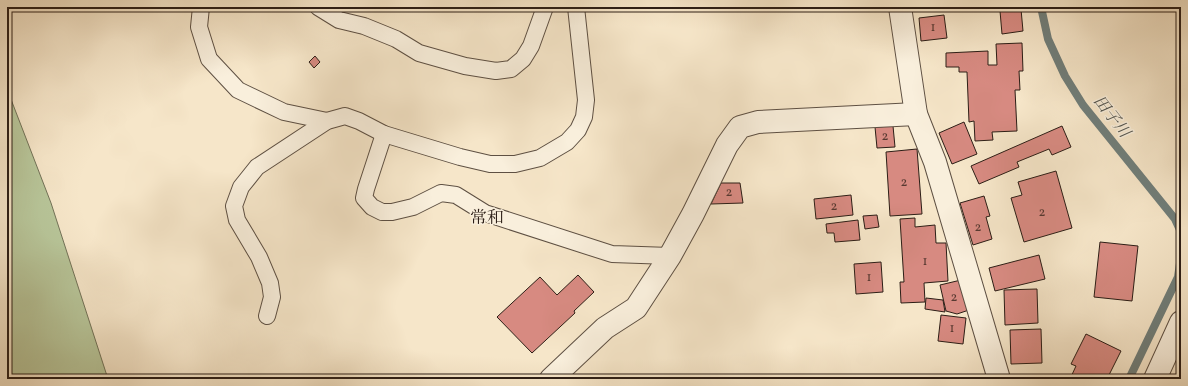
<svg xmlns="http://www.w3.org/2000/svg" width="1188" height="386" font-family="Vollkorn,'Noto Serif JP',serif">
<rect width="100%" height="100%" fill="#f6e6c9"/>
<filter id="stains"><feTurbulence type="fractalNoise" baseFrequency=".005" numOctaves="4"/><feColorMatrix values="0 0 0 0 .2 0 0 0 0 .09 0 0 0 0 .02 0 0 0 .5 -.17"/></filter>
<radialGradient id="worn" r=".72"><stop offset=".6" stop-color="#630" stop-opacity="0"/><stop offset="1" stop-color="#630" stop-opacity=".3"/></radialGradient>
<!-- green -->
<path fill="#b8c69a" stroke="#727258" d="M 7,89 L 51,203 L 108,379 L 7,379 Z"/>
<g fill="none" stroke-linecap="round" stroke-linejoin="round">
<!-- stream -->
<g stroke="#707e7a" stroke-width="8">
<path d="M 1041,7 L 1048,39 L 1065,76 L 1083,105 L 1175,219 L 1181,232"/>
<path d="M 1129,379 L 1178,277 L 1181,256"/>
</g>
</g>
<!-- building -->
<g fill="#d78a81" stroke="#2c1e16">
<path d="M 1021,9 L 1023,31 L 1002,34 L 1000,11 Z"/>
<path d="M 944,15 L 947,38 L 921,41 L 919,18 Z"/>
<path d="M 1022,43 L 1023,71 L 1019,71 L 1020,90 L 1015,90 L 1017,131 L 992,132 L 993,140 L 975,141 L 974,121 L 969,122 L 967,72 L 959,72 L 959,67 L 946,67 L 946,53 L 988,51 L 988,65 L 997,65 L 996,44 Z"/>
<path d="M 315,56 L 320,62 L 314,68 L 309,62 Z"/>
<path d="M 964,122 L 977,154 L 952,164 L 939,133 Z"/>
<path d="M 893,126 L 895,147 L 877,148 L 875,127 Z"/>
<path d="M 1062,126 L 1071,147 L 1052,155 L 1049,149 L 1017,162 L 1019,167 L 979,184 L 971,166 Z"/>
<path d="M 917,149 L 922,214 L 890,216 L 886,152 Z"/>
<path d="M 1056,171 L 1072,228 L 1024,242 L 1011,198 L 1022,195 L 1018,182 Z"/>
<path d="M 721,183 L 740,183 L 743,203 L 711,204 Z"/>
<path d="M 851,195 L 853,215 L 816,219 L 814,199 Z"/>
<path d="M 984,196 L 990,216 L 986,217 L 992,239 L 973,245 L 960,203 Z"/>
<path d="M 877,215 L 879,227 L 865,229 L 863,216 Z"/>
<path d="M 915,218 L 915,227 L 935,225 L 936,243 L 946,243 L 948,281 L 924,283 L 925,302 L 901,303 L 900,282 L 904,282 L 900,219 Z"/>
<path d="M 858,220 L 860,240 L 835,242 L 834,233 L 827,233 L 826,224 Z"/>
<path d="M 1100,242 L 1138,246 L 1132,301 L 1094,297 Z"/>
<path d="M 1039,255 L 1045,279 L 995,291 L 989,268 Z"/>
<path d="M 881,262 L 883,292 L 856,294 L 854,264 Z"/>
<path d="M 578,275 L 594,292 L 574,311 L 575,313 L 532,353 L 497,317 L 540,277 L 557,295 Z"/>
<path d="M 961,280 L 969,310 L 957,314 L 946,311 L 940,285 Z"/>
<path d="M 1037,289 L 1038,323 L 1005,325 L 1004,290 Z"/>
<path d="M 926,298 L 943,300 L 945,312 L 925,309 Z"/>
<path d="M 941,315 L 966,318 L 963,344 L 938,341 Z"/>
<path d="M 1041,329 L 1042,363 L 1011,364 L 1010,330 Z"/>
<path d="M 1086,334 L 1121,351 L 1107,379 L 1070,379 L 1076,366 L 1071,364 Z"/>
</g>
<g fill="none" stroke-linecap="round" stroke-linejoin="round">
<!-- lane casing -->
<g stroke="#5e5043" stroke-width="18">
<g id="lane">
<path d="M 201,7 L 199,27 L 209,59 L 238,90 L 284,112 L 327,121"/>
<path d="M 318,7 L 339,20 L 364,26 L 396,39 L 419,53 L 465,66 L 496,71 L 511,69 L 523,59 L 531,46 L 545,7"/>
<path d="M 384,134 L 366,189 L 364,198 L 372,207 L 382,212 L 392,212 L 413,207 L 441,193 L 456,195 L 485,213 L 612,254 L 670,256"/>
<path d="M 267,316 L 272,297 L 270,283 L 259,257 L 237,220 L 234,206 L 241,187 L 257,167 L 327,121 L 345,116 L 359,121 L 384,134 L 460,157 L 490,164 L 515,164 L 540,158 L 567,142 L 578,130 L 584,117 L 586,100 L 576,7"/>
</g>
</g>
<!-- street casing -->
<g stroke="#5e5043" stroke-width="24">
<g id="street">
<path d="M 900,7 L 916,114 L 935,162 L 999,379"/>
<path d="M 551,379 L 605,328 L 636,308 L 670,256 L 693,214 L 727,145 L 740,127 L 758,122 L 916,114"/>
<path d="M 1155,379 L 1181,322"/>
</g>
</g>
<!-- lane -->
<use href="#lane" stroke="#f9efdc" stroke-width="16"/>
<!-- street -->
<use href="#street" stroke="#f9efdc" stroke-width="22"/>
</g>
<g text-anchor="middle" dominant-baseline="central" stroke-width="3" stroke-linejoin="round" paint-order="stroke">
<!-- number labels -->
<g font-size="13" fill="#573931">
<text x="933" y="28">1</text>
<text x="885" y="137">2</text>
<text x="904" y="183">2</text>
<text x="729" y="193">2</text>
<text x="834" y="207">2</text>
<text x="1042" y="213">2</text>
<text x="978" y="228">2</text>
<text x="925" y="262">1</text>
<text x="869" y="278">1</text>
<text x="954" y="298">2</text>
<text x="952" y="329">1</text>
</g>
<!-- water labels -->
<g font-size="16" font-style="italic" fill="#545650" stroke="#f9efdc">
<text transform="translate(1111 117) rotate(52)">田子川</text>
</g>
<!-- quarter labels -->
<g font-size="17" fill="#2c1e16" stroke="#f9efdc">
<text x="487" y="218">常和</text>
</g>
</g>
<!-- margin -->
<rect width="1188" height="386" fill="none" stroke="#f6e6c9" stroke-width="24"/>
<rect x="8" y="8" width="1172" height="370" fill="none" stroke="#2c1e16" stroke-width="2"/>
<rect x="12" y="12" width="1164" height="362" fill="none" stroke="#2c1e16"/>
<rect width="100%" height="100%" filter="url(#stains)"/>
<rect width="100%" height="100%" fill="url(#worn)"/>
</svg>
